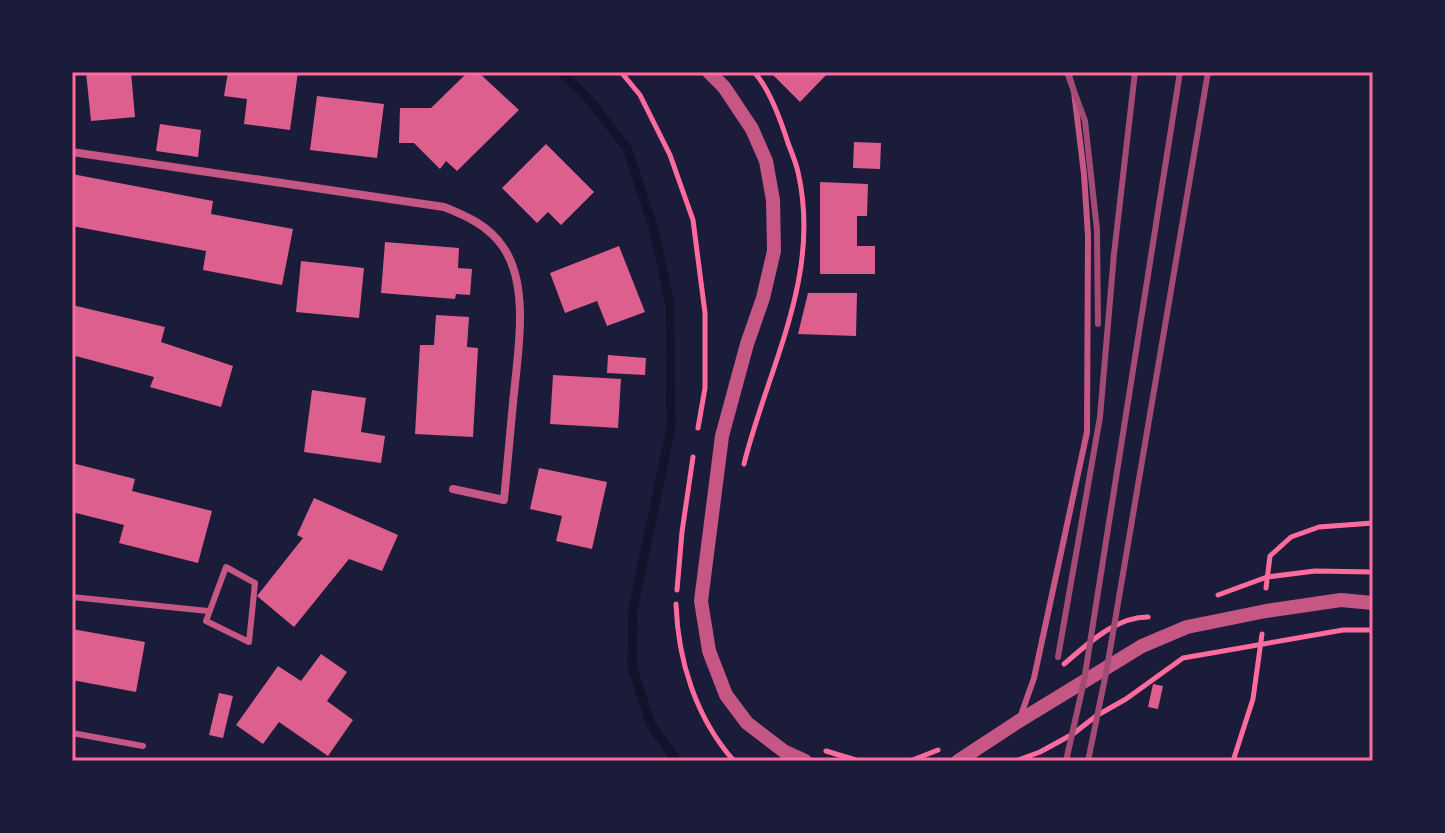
<svg xmlns="http://www.w3.org/2000/svg" width="1445" height="833" font-family="Lora,serif">
<rect width="100%" height="100%" fill="#1b1b3a"/>
<g fill="none" stroke-linecap="round" stroke-linejoin="round">
<!-- stream -->
<path stroke="#12122b" stroke-width="9" d="M 561,72 L 587,97 L 627,148 L 654,230 L 670,304 L 671,428 L 633,609 L 632,667 L 651,725 L 677,761"/>
</g>
<!-- building -->
<g fill="#dd5f8e">
<path d="M 86,72 L 131,72 L 135,117 L 91,121 Z"/>
<path d="M 228,72 L 298,72 L 290,130 L 244,124 L 247,99 L 224,96 Z"/>
<path d="M 468,72 L 478,72 L 519,110 L 457,171 L 446,161 L 440,169 L 414,143 L 399,143 L 400,108 L 431,108 Z"/>
<path d="M 770,72 L 829,72 L 800,102 Z"/>
<path d="M 317,96 L 384,104 L 377,158 L 310,150 Z"/>
<path d="M 160,124 L 201,130 L 198,157 L 156,151 Z"/>
<path d="M 854,142 L 881,143 L 880,169 L 853,168 Z"/>
<path d="M 546,144 L 594,192 L 561,225 L 548,212 L 537,223 L 502,188 Z"/>
<path d="M 72,174 L 213,201 L 211,214 L 293,229 L 282,285 L 203,270 L 206,251 L 72,226 Z"/>
<path d="M 820,182 L 868,184 L 867,216 L 857,216 L 857,246 L 875,246 L 875,274 L 820,274 Z"/>
<path d="M 385,242 L 459,248 L 458,268 L 472,269 L 470,295 L 456,294 L 455,299 L 381,293 Z"/>
<path d="M 619,246 L 645,312 L 607,326 L 597,301 L 565,313 L 550,273 Z"/>
<path d="M 301,261 L 364,268 L 359,318 L 296,312 Z"/>
<path d="M 808,293 L 857,293 L 856,336 L 798,334 Z"/>
<path d="M 72,305 L 165,327 L 161,342 L 233,366 L 221,407 L 150,387 L 154,377 L 72,355 Z"/>
<path d="M 436,315 L 469,317 L 467,347 L 478,348 L 473,437 L 415,434 L 420,345 L 434,345 Z"/>
<path d="M 608,355 L 646,358 L 645,375 L 607,373 Z"/>
<path d="M 553,375 L 621,379 L 618,428 L 550,424 Z"/>
<path d="M 312,390 L 366,398 L 361,432 L 385,436 L 381,463 L 304,452 Z"/>
<path d="M 72,463 L 135,479 L 132,491 L 212,511 L 198,563 L 119,543 L 124,525 L 72,512 Z"/>
<path d="M 539,468 L 607,482 L 592,549 L 556,541 L 562,516 L 530,509 Z"/>
<path d="M 314,498 L 398,535 L 382,571 L 349,559 L 294,627 L 257,596 L 303,538 L 297,535 Z"/>
<path d="M 72,629 L 145,642 L 136,692 L 72,680 Z"/>
<path d="M 321,654 L 347,672 L 327,701 L 353,720 L 328,756 L 279,722 L 263,744 L 236,725 L 278,666 L 301,681 Z"/>
<path d="M 1153,684 L 1163,686 L 1158,709 L 1148,707 Z"/>
<path d="M 219,693 L 233,696 L 223,738 L 209,735 Z"/>
</g>
<g fill="none" stroke-linecap="round" stroke-linejoin="round">
<!-- path -->
<g stroke="#ff6b9d" stroke-width="5">
<path d="M 621,72 L 640,95 L 670,155 L 693,220 L 705,313 L 705,388 L 698,428"/>
<path d="M 744,464 C 768,367 822,276 798,172 C 796,163 792,153 788,143 C 781,121 770,89 754,72"/>
<path d="M 1266,588 L 1270,556 L 1291,537 L 1319,527 L 1373,523"/>
<path d="M 677,590 L 682,532 L 693,457"/>
<path d="M 1218,595 L 1267,577 L 1315,571 L 1373,572"/>
<path d="M 676,604 C 678,661 696,718 734,761"/>
<path d="M 1064,664 C 1088,644 1115,617 1148,617"/>
<path d="M 826,751 L 859,761"/>
<path d="M 910,761 L 938,750"/>
<path d="M 1016,761 L 1040,752 L 1073,734 L 1096,716 L 1126,699 L 1183,658 L 1343,630 L 1373,630"/>
<path d="M 1233,761 L 1253,699 L 1262,634"/>
</g>
<!-- service -->
<g stroke="#c65784" stroke-width="6">
<path d="M 226,567 L 255,583 L 249,642 L 206,621 Z"/>
<path d="M 72,597 L 208,611"/>
<path d="M 1021,715 L 1034,678 L 1087,432 L 1088,236 L 1084,174 L 1074,92 L 1068,72"/>
<path d="M 72,733 L 143,746"/>
</g>
<!-- minor -->
<path stroke="#c65784" stroke-width="8" d="M 72,152 L 444,207 C 467,216 489,226 503,247 C 531,287 517,357 513,403 C 510,435 507,468 504,500 L 453,489"/>
<!-- tertiary -->
<g stroke="#c65784" stroke-width="14">
<path d="M 709,72 L 724,87 L 752,129 L 766,161 L 773,200 L 774,251 L 763,298 L 747,344 L 722,436 L 701,601 L 709,651 L 726,695 L 747,723 L 785,752 L 805,761"/>
<path d="M 958,761 L 1019,721 L 1142,646 L 1187,627 L 1266,611 L 1341,600 L 1373,603"/>
</g>
<!-- rail -->
<g stroke="#a44b75" stroke-width="6">
<path d="M 1067,72 L 1085,121 L 1097,230 L 1098,324"/>
<path d="M 1058,657 L 1100,417 L 1114,254 L 1135,72"/>
<path d="M 1066,761 L 1084,681 L 1180,72"/>
<path d="M 1088,761 L 1107,668 L 1208,72"/>
</g>
</g>
<!-- border -->
<rect width="1445" height="833" fill="none" stroke="#1b1b3a" stroke-width="148"/>
<rect x="74" y="74" width="1297" height="685" fill="none" stroke="#ff6b9d" stroke-width="3"/>
</svg>
